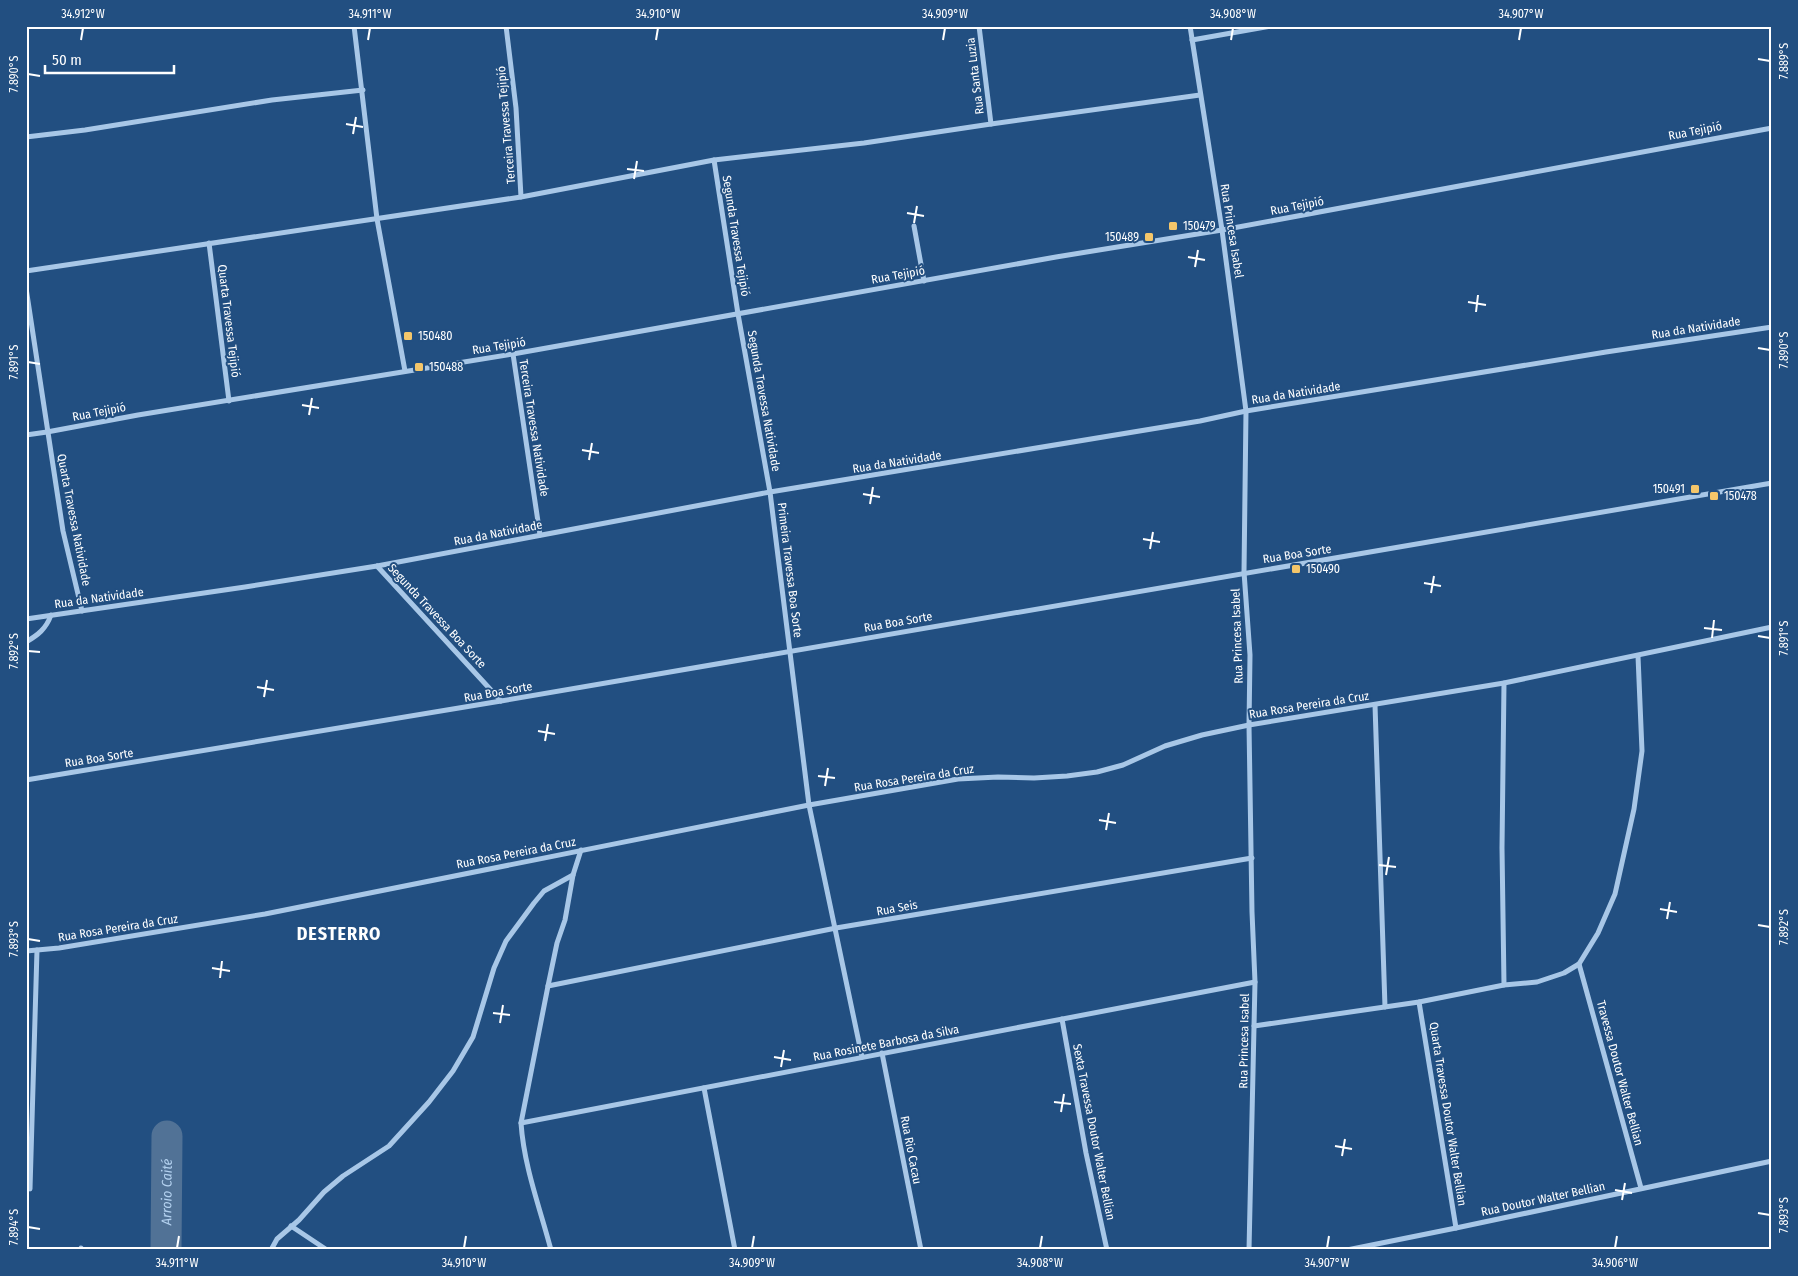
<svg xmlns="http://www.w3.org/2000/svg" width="1798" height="1276" font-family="'Fira Sans Condensed',sans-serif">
<rect width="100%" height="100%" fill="#224f81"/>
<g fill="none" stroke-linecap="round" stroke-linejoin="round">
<!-- river -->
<path stroke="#517296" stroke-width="31" id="s1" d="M 166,1250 L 167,1136"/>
<!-- minor -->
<g stroke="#a8c7e7" stroke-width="5">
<path d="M 354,26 L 377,219 L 405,371"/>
<path d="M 506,26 L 516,108 L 521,197"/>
<path d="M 979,26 L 991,124"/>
<path d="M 1190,26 L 1222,230 L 1246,411 L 1244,572 L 1250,655 L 1249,725 L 1252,912 L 1255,982 L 1249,1250"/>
<path d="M 1192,40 L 1271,26"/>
<path d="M 26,137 L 85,130 L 272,100 L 363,90"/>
<path d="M 714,160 L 738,314 L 770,492 L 809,805 L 862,1057"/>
<path d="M 914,226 L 924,281"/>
<path d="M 209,243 L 229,401"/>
<path d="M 26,271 L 521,197 L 714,160 L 864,143 L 991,124 L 1200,95"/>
<path d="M 26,288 L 63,531 L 82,611"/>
<path d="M 513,354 L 540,535"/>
<path d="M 26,435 L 47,432 L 138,415 L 513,354 L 1056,257 L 1222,230 L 1772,128"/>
<path d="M 377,566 L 501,701"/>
<path d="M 26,619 L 245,587 L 377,566 L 770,492 L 1200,421 L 1246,411 L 1606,352 L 1772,327"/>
<path d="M 26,642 C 38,635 46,629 51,615"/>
<path d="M 1375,705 L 1385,1007"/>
<path d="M 26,780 L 501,701 L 1772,483"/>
<path d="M 26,951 L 59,948 L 265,914 L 809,805 L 958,779 L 998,777 L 1034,778 L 1067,776 L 1097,772 L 1123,765 L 1165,746 L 1202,735 L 1249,725 L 1504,683 L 1772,627"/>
<path d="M 1579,964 L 1641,1188"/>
<path d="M 1504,985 L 1502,848 L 1504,683"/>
<path d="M 548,986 L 836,928 L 1252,858"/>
<path d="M 1419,1002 L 1456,1228"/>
<path d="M 1062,1019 L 1086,1153 L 1107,1250"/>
<path d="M 1254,1026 L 1419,1002 L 1504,985 L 1537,982 L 1564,973 L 1579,964 L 1598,933 L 1615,894 L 1634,809 L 1642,751 L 1638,656"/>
<path d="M 882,1053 L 921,1250"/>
<path d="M 704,1088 L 735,1250"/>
<path d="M 521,1123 L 1255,982"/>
<path d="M 30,1189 L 37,950"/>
<path d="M 291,1226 L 327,1250"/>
<path d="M 80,1250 L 81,1248"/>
<path d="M 271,1250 L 277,1239 L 299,1220 L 324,1192 L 343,1176 L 389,1146 L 429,1102 L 453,1071 L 473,1037 L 494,968 L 506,941 L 534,903 L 544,891 L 573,875"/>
<path d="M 551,1250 C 540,1208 524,1167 521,1123 L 548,986 L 557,943 L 565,920 L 573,875 L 581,850"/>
<path d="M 1347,1250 L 1456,1228 L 1772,1161"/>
</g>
</g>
<!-- ticks -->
<path fill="none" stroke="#fff" stroke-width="2" d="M 81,40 L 83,28M 368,40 L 370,28M 656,40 L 658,28M 943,40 L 945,28M 1231,40 L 1233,28M 1519,40 L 1521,28M 1758,59 L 1770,61M 28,74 L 40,76M 346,124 L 363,127M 353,134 L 356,117M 627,169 L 644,171M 634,179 L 637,161M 907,213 L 924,216M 914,223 L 917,206M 1188,257 L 1205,260M 1195,267 L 1198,250M 1468,302 L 1486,305M 1476,312 L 1478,295M 1758,348 L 1770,350M 28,362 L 40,364M 302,405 L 319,408M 309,415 L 312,398M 582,450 L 599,453M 589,460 L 592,443M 863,494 L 880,497M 870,504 L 873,487M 1143,539 L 1160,542M 1150,549 L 1153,532M 1424,583 L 1441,586M 1431,593 L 1434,576M 1704,628 L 1722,630M 1758,636 L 1770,638M 1712,638 L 1714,620M 28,651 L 40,652M 257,687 L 274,690M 264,697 L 267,680M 538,731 L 555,734M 545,741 L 548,724M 818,776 L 835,778M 825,786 L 828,768M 1099,820 L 1116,823M 1106,830 L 1109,813M 1379,865 L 1396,867M 1386,875 L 1389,857M 1660,909 L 1677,912M 1667,919 L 1670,902M 1758,925 L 1770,927M 28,939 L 40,941M 212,968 L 230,971M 220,978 L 222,961M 493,1013 L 510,1015M 500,1023 L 503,1005M 774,1057 L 791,1060M 781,1067 L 784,1050M 1054,1102 L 1071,1104M 1061,1112 L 1064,1094M 1335,1146 L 1352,1149M 1342,1156 L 1345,1139M 1615,1190 L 1632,1193M 1622,1200 L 1625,1183M 1758,1213 L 1770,1215M 28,1227 L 40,1229M 177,1248 L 179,1236M 464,1248 L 466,1236M 752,1248 L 754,1236M 1040,1248 L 1042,1236M 1327,1248 L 1329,1236M 1615,1248 L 1617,1236"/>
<!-- markers -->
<g fill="#f4c66a" stroke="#224f81" stroke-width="2">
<rect x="1168" y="221" width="10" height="10" rx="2.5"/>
<rect x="1144" y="232" width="10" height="10" rx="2.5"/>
<rect x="403" y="331" width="10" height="10" rx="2.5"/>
<rect x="414" y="362" width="10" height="10" rx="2.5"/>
<rect x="1690" y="484" width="10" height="10" rx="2.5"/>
<rect x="1709" y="491" width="10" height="10" rx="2.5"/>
<rect x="1291" y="564" width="10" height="10" rx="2.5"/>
</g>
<g text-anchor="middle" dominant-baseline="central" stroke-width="4" stroke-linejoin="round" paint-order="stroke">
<!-- street labels -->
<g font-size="12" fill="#fff" stroke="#224f81">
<text transform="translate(975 76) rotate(-97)">Rua Santa Luzia</text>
<text transform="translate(506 125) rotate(-95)">Terceira Travessa Tejipió</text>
<text transform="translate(1695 131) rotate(-11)">Rua Tejipió</text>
<text transform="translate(1297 206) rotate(-11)">Rua Tejipió</text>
<text transform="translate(1232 231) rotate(81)">Rua Princesa Isabel</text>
<text transform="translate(736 236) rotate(81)">Segunda Travessa Tejipió</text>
<text transform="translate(898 275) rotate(-10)">Rua Tejipió</text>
<text transform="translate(229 321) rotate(83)">Quarta Travessa Tejipió</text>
<text transform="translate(1696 328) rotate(-9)">Rua da Natividade</text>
<text transform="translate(499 346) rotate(-9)">Rua Tejipió</text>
<text transform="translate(1296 393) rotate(-9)">Rua da Natividade</text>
<text transform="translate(764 401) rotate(80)">Segunda Travessa Natividade</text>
<text transform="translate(99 412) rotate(-11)">Rua Tejipió</text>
<text transform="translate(534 428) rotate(81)">Terceira Travessa Natividade</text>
<text transform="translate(897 462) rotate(-9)">Rua da Natividade</text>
<text transform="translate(74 520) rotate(79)">Quarta Travessa Natividade</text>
<text transform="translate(498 533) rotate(-11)">Rua da Natividade</text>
<text transform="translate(1297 554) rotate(-9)">Rua Boa Sorte</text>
<text transform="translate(790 570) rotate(83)">Primeira Travessa Boa Sorte</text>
<text transform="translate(99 598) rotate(-8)">Rua da Natividade</text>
<text transform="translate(437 616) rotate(47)">Segunda Travessa Boa Sorte</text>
<text transform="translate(898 622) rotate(-10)">Rua Boa Sorte</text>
<text transform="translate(1237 636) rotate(-92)">Rua Princesa Isabel</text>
<text transform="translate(498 692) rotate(-10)">Rua Boa Sorte</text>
<text transform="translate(1309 705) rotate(-9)">Rua Rosa Pereira da Cruz</text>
<text transform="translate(99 758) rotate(-9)">Rua Boa Sorte</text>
<text transform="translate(914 778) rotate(-9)">Rua Rosa Pereira da Cruz</text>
<text transform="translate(516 853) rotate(-11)">Rua Rosa Pereira da Cruz</text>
<text transform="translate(897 908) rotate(-10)">Rua Seis</text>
<text transform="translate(118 928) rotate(-9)">Rua Rosa Pereira da Cruz</text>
<text transform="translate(1244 1041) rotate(-89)">Rua Princesa Isabel</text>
<text transform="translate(886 1043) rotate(-11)">Rua Rosinete Barbosa da Silva</text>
<text transform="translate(1620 1073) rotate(75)">Travessa Doutor Walter Bellian</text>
<text transform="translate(1448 1114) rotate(81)">Quarta Travessa Doutor Walter Bellian</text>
<text transform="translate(1094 1132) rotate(79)">Sexta Travessa Doutor Walter Bellian</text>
<text transform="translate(911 1150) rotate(79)">Rua Rio Cacau</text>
<text transform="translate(1543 1199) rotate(-12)">Rua Doutor Walter Bellian</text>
</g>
<!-- poi labels -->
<g font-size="12" fill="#fff" stroke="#224f81" text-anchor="start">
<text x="1183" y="226">150479</text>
<text x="1139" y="237" text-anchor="end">150489</text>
<text x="418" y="336">150480</text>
<text x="429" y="367">150488</text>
<text x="1685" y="489" text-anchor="end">150491</text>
<text x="1724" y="496">150478</text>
<text x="1306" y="569">150490</text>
</g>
<!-- water labels -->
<g font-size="14" font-style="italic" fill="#b3d1ef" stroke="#224f81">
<text stroke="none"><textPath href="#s1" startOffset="58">Arroio Caité</textPath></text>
</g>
<!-- district labels -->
<g font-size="18" font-weight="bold" letter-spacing="1" fill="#fff" stroke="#224f81">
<text x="339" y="934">DESTERRO</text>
</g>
</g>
<!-- border -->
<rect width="1798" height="1276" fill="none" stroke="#224f81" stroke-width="55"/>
<!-- scale -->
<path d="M45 65v8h129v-8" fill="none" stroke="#ffffff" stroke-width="2.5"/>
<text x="52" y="65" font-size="15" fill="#ffffff" stroke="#224f81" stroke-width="4" paint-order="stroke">50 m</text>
<rect x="28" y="28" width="1742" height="1220" fill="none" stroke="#fff" stroke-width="2"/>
<g font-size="12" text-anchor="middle" fill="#fff">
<text x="83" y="18">34.912°W</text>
<text x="370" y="18">34.911°W</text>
<text x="658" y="18">34.910°W</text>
<text x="945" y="18">34.909°W</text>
<text x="1233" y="18">34.908°W</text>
<text x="1521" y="18">34.907°W</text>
<text transform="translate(1784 61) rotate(-90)" y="4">7.889°S</text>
<text transform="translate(14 74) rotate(-90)" y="4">7.890°S</text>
<text transform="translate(1784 350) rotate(-90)" y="4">7.890°S</text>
<text transform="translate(14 362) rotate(-90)" y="4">7.891°S</text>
<text transform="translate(1784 638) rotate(-90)" y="4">7.891°S</text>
<text transform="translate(14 651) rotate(-90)" y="4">7.892°S</text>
<text transform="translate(1784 927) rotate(-90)" y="4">7.892°S</text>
<text transform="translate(14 939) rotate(-90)" y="4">7.893°S</text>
<text transform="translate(1784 1215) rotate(-90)" y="4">7.893°S</text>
<text transform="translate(14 1227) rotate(-90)" y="4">7.894°S</text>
<text x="177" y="1267">34.911°W</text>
<text x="464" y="1267">34.910°W</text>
<text x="752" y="1267">34.909°W</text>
<text x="1040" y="1267">34.908°W</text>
<text x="1327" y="1267">34.907°W</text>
<text x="1615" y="1267">34.906°W</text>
</g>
</svg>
